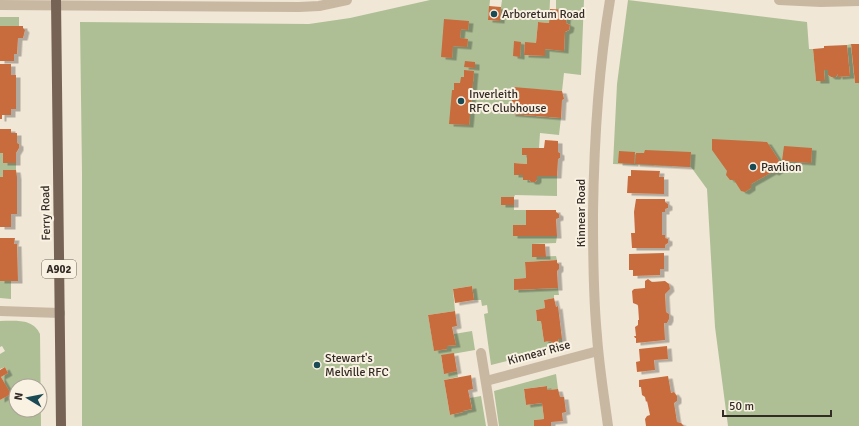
<svg xmlns="http://www.w3.org/2000/svg" width="859" height="426" font-family="Signika,sans-serif">
<defs>
<filter id="shadow"><feDropShadow dx="4.5" dy="2.5" stdDeviation="0" flood-color="#0004"/></filter>
</defs>
<rect width="100%" height="100%" fill="#f1e7d6"/>
<!-- green -->
<g fill="#aebf96" fill-rule="evenodd">
<path d="M 430,0 L 490,0 L 488,20 L 499,21 L 502,0 L 550,0 L 549,23 L 538,22 L 536,43 L 525,43 L 524,55 L 545,56 L 545,49 L 564,50 L 565,32 L 569,30 L 570,25 L 566,23 L 567,10 L 556,10 L 556,0 L 584,0 L 581,75 L 564,73 L 562,91 L 513,88 L 511,114 L 561,118 L 559,135 L 540,133 L 539,148 L 522,149 L 522,155 L 527,155 L 527,164 L 514,163 L 514,175 L 523,175 L 531,182 L 535,182 L 537,180 L 537,176 L 557,176 L 557,196 L 515,195 L 514,197 L 501,197 L 501,205 L 514,205 L 514,210 L 526,210 L 526,225 L 513,225 L 513,236 L 557,236 L 556,243 L 532,244 L 533,257 L 556,256 L 557,260 L 525,262 L 526,278 L 514,279 L 514,290 L 558,288 L 559,295 L 554,295 L 554,298 L 544,300 L 545,308 L 536,310 L 537,321 L 541,321 L 544,342 L 551,341 L 552,345 L 559,344 L 558,339 L 562,339 L 563,347 L 491,365 L 484,314 L 488,313 L 487,305 L 482,306 L 481,300 L 474,300 L 472,286 L 453,289 L 455,311 L 428,315 L 434,350 L 447,349 L 447,346 L 455,345 L 454,334 L 472,331 L 475,350 L 441,356 L 444,373 L 457,371 L 458,377 L 444,380 L 450,415 L 463,412 L 463,411 L 472,409 L 470,398 L 481,396 L 486,426 L 82,426 L 82,173 L 80,22 L 309,24 L 350,18 Z"/>
<path d="M 628,0 L 807,22 L 809,49 L 813,49 L 816,81 L 825,80 L 824,70 L 828,70 L 828,75 L 831,77 L 836,77 L 838,74 L 838,77 L 850,76 L 847,45 L 851,44 L 855,83 L 859,83 L 859,426 L 728,426 L 715,327 L 707,189 L 691,167 L 613,164 L 617,84 Z"/>
<rect x="0" y="17" width="19" height="9"/>
<path d="M 0,153 L 3,153 L 16,163 L 16,170 L 3,177 L 0,177 Z"/>
<path d="M 0,281 L 11,281 L 11,299 L 0,298 Z"/>
<path d="M 0,321 C 14,321 33,318 40,334 L 41,426 L 0,426 L 0,400 L 10,394 L 1,377 L 8,373 L 5,367 L 0,369 L 0,354 L 5,351 L 2,346 L 0,347 ZM 16,386 L 40,386 L 40,410 L 16,410 Z"/>
<path d="M 556,374 L 558,389 L 547,390 L 546,386 L 524,389 L 526,405 L 542,403 L 544,419 L 534,420 L 534,426 L 499,426 L 494,391 Z"/>
</g>
<!-- building -->
<g fill="#c86c3d" filter="url(#shadow)">
<path d="M 489,6 L 501,7 L 500,21 L 488,20 Z"/>
<path d="M 550,9 L 567,10 L 566,23 L 570,25 L 569,30 L 565,32 L 564,51 L 545,49 L 545,56 L 524,55 L 525,42 L 536,43 L 538,22 L 549,23 Z"/>
<path d="M 444,19 L 469,21 L 468,30 L 461,29 L 460,38 L 468,39 L 467,47 L 453,46 L 452,58 L 441,57 Z"/>
<path d="M 0,26 L 23,26 L 23,28 L 25,30 L 23,38 L 18,38 L 17,54 L 14,54 L 14,61 L 0,61 Z"/>
<path d="M 514,41 L 521,42 L 520,57 L 513,56 Z"/>
<path d="M 851,44 L 859,44 L 859,83 L 855,83 Z"/>
<path d="M 847,45 L 850,76 L 838,77 L 838,74 L 836,77 L 831,77 L 828,75 L 828,70 L 824,70 L 825,81 L 816,81 L 813,49 L 824,48 L 824,46 Z"/>
<path d="M 465,61 L 475,62 L 475,68 L 464,67 Z"/>
<path d="M 0,64 L 11,64 L 11,75 L 16,75 L 16,109 L 11,109 L 11,115 L 2,115 L 2,119 L 0,119 Z"/>
<path d="M 464,70 L 474,71 L 469,125 L 449,124 L 452,90 L 454,90 L 454,83 L 460,83 L 461,77 L 464,77 Z"/>
<path d="M 513,87 L 562,91 L 564,99 L 562,100 L 561,118 L 511,114 Z"/>
<path d="M 0,129 L 11,129 L 11,133 L 17,133 L 17,143 L 19,144 L 19,148 L 16,153 L 16,163 L 3,163 L 3,153 L 0,153 Z"/>
<path d="M 712,139 L 767,142 L 782,165 L 781,169 L 775,173 L 772,172 L 751,184 L 751,188 L 745,192 L 741,191 L 734,180 L 730,180 L 726,175 L 727,171 L 712,150 Z"/>
<path d="M 545,140 L 558,141 L 558,152 L 560,153 L 560,158 L 558,159 L 557,176 L 537,176 L 537,180 L 535,182 L 531,182 L 529,180 L 523,180 L 523,175 L 514,175 L 514,163 L 527,164 L 527,155 L 522,155 L 522,148 L 544,148 Z"/>
<path d="M 784,146 L 812,148 L 811,163 L 782,161 Z"/>
<path d="M 645,150 L 691,152 L 690,167 L 635,164 L 636,153 L 644,153 Z"/>
<path d="M 619,151 L 635,152 L 634,164 L 618,163 Z"/>
<path d="M 3,170 L 16,170 L 17,177 L 17,214 L 11,214 L 11,227 L 0,227 L 0,177 L 3,177 Z"/>
<path d="M 631,170 L 660,171 L 659,177 L 664,177 L 664,194 L 627,193 L 628,176 L 631,176 Z"/>
<rect x="501" y="197" width="13" height="8"/>
<path d="M 636,199 L 665,199 L 665,202 L 668,204 L 668,208 L 665,209 L 665,212 L 662,212 L 662,235 L 665,235 L 665,238 L 668,239 L 668,243 L 665,245 L 665,248 L 632,248 L 631,233 L 635,233 L 634,212 Z"/>
<path d="M 526,210 L 556,210 L 556,212 L 559,214 L 559,218 L 556,219 L 557,236 L 513,236 L 513,225 L 526,225 Z"/>
<path d="M 0,238 L 15,238 L 14,244 L 17,244 L 18,281 L 0,281 Z"/>
<path d="M 532,244 L 545,244 L 546,257 L 532,257 Z"/>
<path d="M 664,253 L 664,269 L 660,269 L 660,275 L 633,276 L 633,270 L 629,270 L 629,254 Z"/>
<path d="M 557,260 L 557,263 L 559,264 L 559,269 L 557,271 L 558,288 L 514,290 L 514,279 L 526,278 L 525,262 Z"/>
<path d="M 648,279 L 652,282 L 665,281 L 669,284 L 670,289 L 665,294 L 666,312 L 669,314 L 669,319 L 667,323 L 664,323 L 665,340 L 636,343 L 636,338 L 635,338 L 634,336 L 636,336 L 635,327 L 638,325 L 638,320 L 639,320 L 638,305 L 633,303 L 632,291 L 634,289 L 645,288 L 645,281 Z"/>
<path d="M 472,286 L 474,300 L 455,303 L 453,289 Z"/>
<path d="M 554,298 L 556,307 L 558,306 L 562,339 L 558,339 L 559,344 L 552,345 L 551,341 L 544,342 L 541,321 L 537,321 L 536,310 L 545,308 L 544,300 Z"/>
<path d="M 455,311 L 457,326 L 452,327 L 456,345 L 447,346 L 447,349 L 434,351 L 428,315 Z"/>
<path d="M 667,346 L 668,359 L 654,360 L 655,370 L 637,372 L 636,362 L 640,361 L 639,349 Z"/>
<path d="M 454,353 L 457,371 L 444,374 L 441,355 Z"/>
<path d="M 5,367 L 8,373 L 1,377 L 11,394 L 0,400 L 0,370 Z"/>
<path d="M 471,375 L 473,389 L 468,390 L 472,409 L 463,411 L 463,412 L 450,415 L 444,380 Z"/>
<path d="M 668,376 L 671,393 L 674,392 L 677,396 L 677,401 L 674,403 L 677,422 L 681,423 L 684,426 L 646,426 L 645,419 L 647,416 L 650,415 L 647,401 L 646,402 L 645,397 L 642,395 L 641,387 L 639,387 L 639,380 Z"/>
<path d="M 547,386 L 547,390 L 558,389 L 560,397 L 564,397 L 566,412 L 562,413 L 563,421 L 551,422 L 551,426 L 534,426 L 534,420 L 544,419 L 542,403 L 526,405 L 524,389 Z"/>
</g>
<g fill="none" stroke-linecap="round" stroke-linejoin="round">
<!-- minor -->
<g stroke="#c8b8a2" stroke-width="10">
<path d="M 779,0 L 821,2 L 859,1"/>
<path d="M 0,5 L 299,7 L 319,6 L 347,0"/>
<path d="M 0,311 L 60,313"/>
<path d="M 481,353 L 493,426"/>
<path d="M 486,381 L 598,351"/>
<path d="M 608,426 C 604,396 599,366 597,336 C 593,295 593,255 593,214 C 594,142 598,71 610,0"/>
</g>
<!-- primary -->
<path stroke="#766355" stroke-width="10" d="M 56,0 L 61,426"/>
</g>
<!-- markers -->
<g fill="#1a4b55" stroke="#f9f1e2" stroke-width="1.5">
<circle cx="494" cy="14" r="4"/>
<circle cx="461" cy="101" r="4"/>
<circle cx="753" cy="167" r="4"/>
<circle cx="317" cy="365" r="4"/>
</g>
<g text-anchor="middle" dominant-baseline="central" stroke-width="4" stroke-linejoin="round" paint-order="stroke">
<!-- shield labels -->
<rect fill="#f9f1e2" stroke="#6e665e" stroke-width="1" x="42" y="260" width="34" height="18" rx="3"/>
<g font-size="11" font-weight="bold" fill="#332b25">
<text x="59" y="269">A902</text>
</g>
<!-- poi labels -->
<g font-size="12" fill="#332b25" stroke="#f9f1e2" text-anchor="start">
<text x="502" y="14">Arboretum Road</text>
<text x="469" y="94">Inverleith<tspan x="469" dy="14">RFC Clubhouse</tspan></text>
<text x="761" y="167">Pavilion</text>
<text x="325" y="358">Stewart's<tspan x="325" dy="14">Melville RFC</tspan></text>
</g>
<!-- street labels -->
<g font-size="12" fill="#332b25" stroke="#f9f1e2">
<text transform="translate(46 213) rotate(-91)">Ferry Road</text>
<text transform="translate(581 213) rotate(-90)">Kinnear Road</text>
<text transform="translate(539 353) rotate(-15)">Kinnear Rise</text>
</g>
</g>
<!-- north arrow -->
<g transform="translate(28 398) rotate(280)"><circle r="19" fill="#f9f1e2" stroke="#aaa296"/>
<path d="M0-3L7 15L0 10L-7 15Z" fill="#1a4b55"/>
<text y="-6" font-size="11" font-weight="bold" text-anchor="middle" fill="#332b25">N</text>
</g>
<!-- scale -->
<path d="M723 410v6h108v-6" fill="none" stroke="#332b25" stroke-width="2"/>
<text x="729" y="410" font-size="12" fill="#332b25" stroke="#f9f1e2" stroke-width="3" paint-order="stroke">50 m</text>
</svg>
